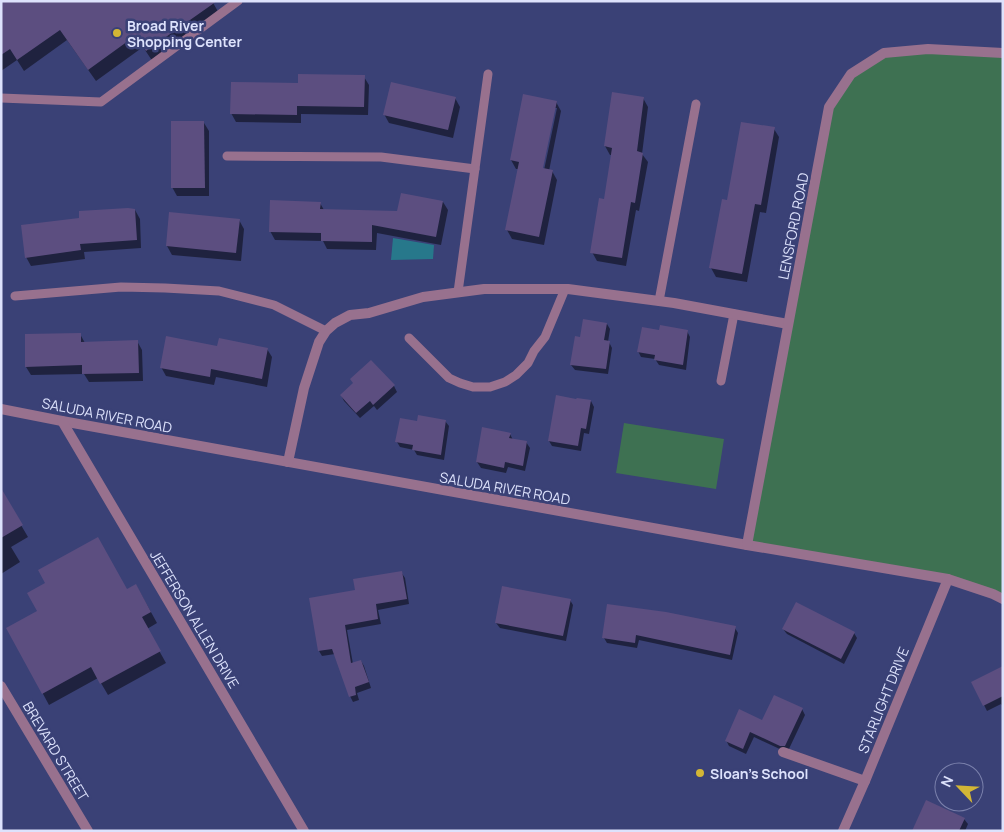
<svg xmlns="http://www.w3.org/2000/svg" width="1004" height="832" font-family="Manrope,sans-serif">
<rect width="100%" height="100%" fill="#3a4176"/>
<!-- green -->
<g fill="#3e7152">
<path d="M 883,53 L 1003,53 L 1003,599 L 948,579 L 747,545 L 829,107 L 851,74 Z"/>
<path d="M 624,423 L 724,439 L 716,489 L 616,473 Z"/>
</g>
<!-- water -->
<path fill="#27788b" d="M 393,238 L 434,245 L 433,259 L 391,260 Z"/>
<!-- shadow -->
<g fill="#0007" fill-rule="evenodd">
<path d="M 1,1 L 212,1 L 220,15 L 153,62 L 143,47 L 96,81 L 67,40 L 24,71 L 17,60 L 1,71 Z"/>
<path d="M 364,77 L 369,85 L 368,115 L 301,114 L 301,123 L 236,122 L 231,113 L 300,85 Z"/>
<path d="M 455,98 L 460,107 L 453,138 L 389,123 L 384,114 Z"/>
<path d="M 643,98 L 648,107 L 642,154 L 648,162 L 639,211 L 636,210 L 626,266 L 597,261 L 592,252 L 605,200 L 612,155 L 610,155 L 605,146 Z"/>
<path d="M 556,102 L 561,111 L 549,171 L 552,171 L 557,180 L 544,245 L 512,239 L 507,230 L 519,169 L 516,169 L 511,160 ZM 554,108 L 557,108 L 543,175 L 541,174 Z"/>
<path d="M 204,123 L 209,131 L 209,196 L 177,196 L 172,187 Z"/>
<path d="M 774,129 L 779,137 L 766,213 L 760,212 L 747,282 L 716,277 L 711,268 L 728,202 Z"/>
<path d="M 443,202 L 448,210 L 441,245 L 377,233 L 376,250 L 327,249 L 323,241 L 275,240 L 270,231 L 320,203 L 324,210 L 398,213 Z"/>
<path d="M 135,210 L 140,219 L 141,248 L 84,252 L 85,259 L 31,266 L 26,257 Z"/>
<path d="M 170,213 L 239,220 L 244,229 L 241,261 L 172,255 L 167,246 Z"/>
<path d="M 607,324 L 610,329 L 608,342 L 609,342 L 612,348 L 608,374 L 575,370 L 571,365 L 581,338 Z"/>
<path d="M 687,331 L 690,337 L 686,370 L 659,365 L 655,359 L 641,357 L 638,351 L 660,332 Z"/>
<path d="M 80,334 L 85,343 L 137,341 L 142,350 L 143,381 L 89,382 L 84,374 L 31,375 L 26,367 Z"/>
<path d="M 218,348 L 267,349 L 272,357 L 267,387 L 216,377 L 214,385 L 166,376 L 161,367 Z"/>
<path d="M 370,362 L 394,386 L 397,392 L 377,410 L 374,406 L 360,418 L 344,401 L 341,395 L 354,384 Z"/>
<path d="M 591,401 L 594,407 L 589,434 L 584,433 L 581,451 L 552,446 L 549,441 Z"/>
<path d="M 445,421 L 449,426 L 444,460 L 417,455 L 414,450 L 400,447 L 397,442 L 418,422 Z"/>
<path d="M 510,434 L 513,440 L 526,442 L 530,448 L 525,471 L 508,467 L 506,473 L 481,468 L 477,462 Z"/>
<path d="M 1,491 L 28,537 L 11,547 L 20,562 L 1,574 Z"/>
<path d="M 401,572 L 405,578 L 409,604 L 378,610 L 381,624 L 347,630 L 353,664 L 361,661 L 364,666 L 371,688 L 357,693 L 359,700 L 353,702 L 350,696 L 335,654 L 322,656 L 319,651 L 356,591 Z"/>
<path d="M 136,585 L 157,623 L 147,629 L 166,663 L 108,695 L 98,678 L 49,705 L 8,629 L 126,590 Z"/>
<path d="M 570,600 L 573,605 L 566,641 L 500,628 L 496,623 Z"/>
<path d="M 608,606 L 735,628 L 738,633 L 732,660 L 639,640 L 637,648 L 607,643 L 604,638 Z"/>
<path d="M 783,629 L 854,633 L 857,638 L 844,664 L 787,634 Z"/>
<path d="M 1003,668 L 1003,707 L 1001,704 L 987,711 L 973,683 Z"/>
<path d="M 802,709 L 805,715 L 788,751 L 784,751 L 754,737 L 746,754 L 729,746 L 726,740 L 763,722 Z"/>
<path d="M 964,819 L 968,824 L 965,831 L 913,831 Z"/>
</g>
<!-- building -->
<g fill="#5c4e80">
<path d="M 1,1 L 217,1 L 146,51 L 135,36 L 88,70 L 60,30 L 17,60 L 10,49 L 1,55 Z"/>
<path d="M 298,74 L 365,75 L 364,107 L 297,106 L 297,115 L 230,114 L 231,82 L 298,83 Z"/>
<path d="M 391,82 L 456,97 L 448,130 L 383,115 Z"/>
<path d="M 612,92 L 644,97 L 637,151 L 643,153 L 635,203 L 631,202 L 622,258 L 590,253 L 599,198 L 604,199 L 612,148 L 604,146 Z"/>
<path d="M 523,94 L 557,101 L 543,168 L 553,170 L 539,237 L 505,230 L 519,162 L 510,160 Z"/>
<path d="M 171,121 L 204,121 L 205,188 L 171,188 Z"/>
<path d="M 741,122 L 775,127 L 761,205 L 755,204 L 742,274 L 709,268 L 722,199 L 727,200 Z"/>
<path d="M 401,193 L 443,201 L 436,237 L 372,225 L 372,242 L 321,241 L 321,233 L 269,232 L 270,200 L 321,202 L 320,209 L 397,211 Z"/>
<path d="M 128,208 L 135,209 L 137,240 L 80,244 L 81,250 L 25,258 L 21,225 L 79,218 L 79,211 Z"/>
<path d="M 169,212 L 240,219 L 236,253 L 166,246 Z"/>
<path d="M 583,319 L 607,323 L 604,340 L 610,341 L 606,369 L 570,365 L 575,336 L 580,337 Z"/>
<path d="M 660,325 L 688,330 L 683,365 L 654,360 L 655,355 L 637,352 L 642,327 L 659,330 Z"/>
<path d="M 81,333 L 81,342 L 138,340 L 139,373 L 82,374 L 82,365 L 25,367 L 25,334 Z"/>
<path d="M 166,336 L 217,346 L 219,338 L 268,348 L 262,379 L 211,369 L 210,377 L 160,368 Z"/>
<path d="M 371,360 L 395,385 L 373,405 L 370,401 L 356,413 L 340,395 L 353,383 L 350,379 Z"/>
<path d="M 556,395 L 576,399 L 577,398 L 591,400 L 586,429 L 581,428 L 578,446 L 548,441 Z"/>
<path d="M 418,415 L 446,420 L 441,455 L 412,450 L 413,445 L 395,442 L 400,418 L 417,421 Z"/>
<path d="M 482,427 L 511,433 L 509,438 L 527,441 L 523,466 L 505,462 L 504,468 L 476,462 Z"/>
<path d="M 1,488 L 23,525 L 1,538 Z"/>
<path d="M 98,537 L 127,589 L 136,584 L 151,612 L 142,617 L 161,651 L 100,684 L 91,667 L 42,694 L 6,628 L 37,611 L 27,593 L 45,583 L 38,570 Z"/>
<path d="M 402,571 L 407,599 L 376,604 L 378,619 L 345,625 L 351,663 L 361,660 L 369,682 L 355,687 L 356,695 L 349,697 L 332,649 L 318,651 L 309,598 L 355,590 L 353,579 Z"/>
<path d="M 502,586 L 571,599 L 563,636 L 495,623 Z"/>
<path d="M 796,602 L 855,632 L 841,659 L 782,629 Z"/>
<path d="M 607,604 L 666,612 L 736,626 L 730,655 L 636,635 L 635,643 L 602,638 Z"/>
<path d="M 1003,666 L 1003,696 L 983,706 L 971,682 Z"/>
<path d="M 774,695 L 803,708 L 785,746 L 780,746 L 750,732 L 743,749 L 725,741 L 739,709 L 762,720 Z"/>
<path d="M 926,800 L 965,818 L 959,831 L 912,831 Z"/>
</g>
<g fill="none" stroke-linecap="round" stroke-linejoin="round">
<!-- lane -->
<g stroke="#98718e" stroke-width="9">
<path d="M 1,98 L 101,102 L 238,1"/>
<path d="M 227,156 L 381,157 L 475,169"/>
<path d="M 458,292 L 488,74"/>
<path d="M 15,296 L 121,287 L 165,288 L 219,291 L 274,305 L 326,331"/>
<path d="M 659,301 L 696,104"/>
<path d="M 409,338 L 449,378 L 460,383 L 473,387 L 490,387 L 505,382 L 516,375 L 528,363 L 534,351 L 545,337 L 565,289"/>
<path d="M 721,381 L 734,314"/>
</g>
<!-- street -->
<g stroke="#98718e" stroke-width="10">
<path d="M 1,409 L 62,421 L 747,545 L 948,579 L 993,594 L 1003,599"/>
<path d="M 62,421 L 304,831"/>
<path d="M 288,462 L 304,388 L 319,342 L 326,331 L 335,323 L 350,315 L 369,313 L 423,297 L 484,289 L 568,289 L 674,303 L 788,324"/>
<path d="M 747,545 L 829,107 L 851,74 L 884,53 L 928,49 L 1003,53"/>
<path d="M 1,686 L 88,831"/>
<path d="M 783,752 L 865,781"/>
<path d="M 843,831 L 865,781 L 948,579"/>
</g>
</g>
<!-- markers -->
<g fill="#d3b635" stroke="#3a4176" stroke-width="2">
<circle cx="117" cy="33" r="5"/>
<circle cx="700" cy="773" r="5"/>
</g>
<g text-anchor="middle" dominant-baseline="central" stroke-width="5" stroke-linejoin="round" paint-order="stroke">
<!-- poi labels -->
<g font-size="14" font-weight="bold" fill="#dde2fc" stroke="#3a4176" text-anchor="start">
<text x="127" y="25">Broad River<tspan x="127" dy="16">Shopping Center</tspan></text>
<text x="710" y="773">Sloan's School</text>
</g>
<!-- street labels -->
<g font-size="14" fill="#dde2fc" stroke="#3a4176">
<text transform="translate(793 226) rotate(-79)">LENSFORD ROAD</text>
<text transform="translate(107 415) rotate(11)">SALUDA RIVER ROAD</text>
<text transform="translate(505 488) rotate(10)">SALUDA RIVER ROAD</text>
<text transform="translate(195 619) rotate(59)">JEFFERSON ALLEN DRIVE</text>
<text transform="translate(883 700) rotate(-68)">STARLIGHT DRIVE</text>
<text transform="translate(56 751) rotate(59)">BREVARD STREET</text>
</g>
</g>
<!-- border -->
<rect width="1004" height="832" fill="none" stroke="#dde2fc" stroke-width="5"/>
<!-- north arrow -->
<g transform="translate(959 787) rotate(295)"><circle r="24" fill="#3a4176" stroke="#7b81ac"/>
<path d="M0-4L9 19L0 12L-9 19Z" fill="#d3b635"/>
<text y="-8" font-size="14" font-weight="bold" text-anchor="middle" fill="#dde2fc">N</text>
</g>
</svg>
